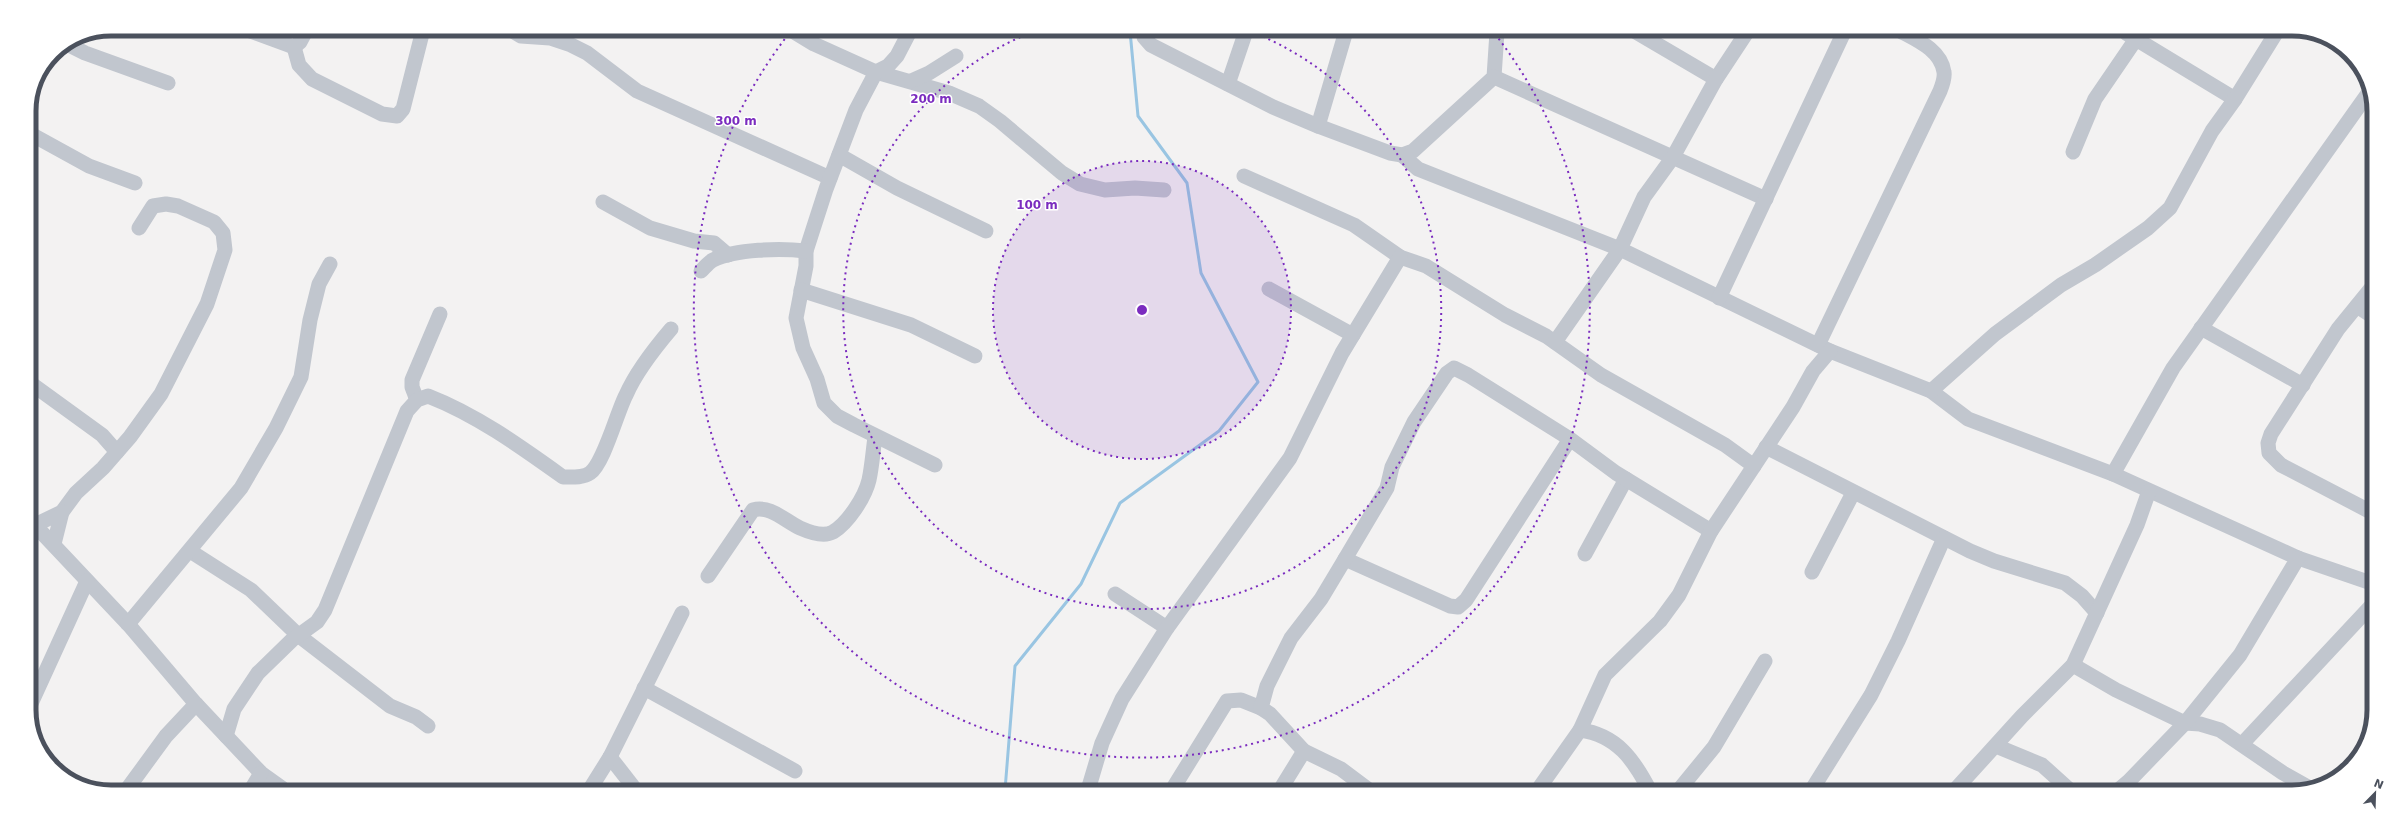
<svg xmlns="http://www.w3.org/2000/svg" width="2403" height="821" font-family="'DejaVu Sans',sans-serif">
<rect width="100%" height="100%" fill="#f3f2f2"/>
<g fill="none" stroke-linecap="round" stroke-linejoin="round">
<!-- stream -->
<path stroke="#99c5e2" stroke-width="3" d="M 1005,790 L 1015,666 L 1081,584 L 1120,503 L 1219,431 L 1258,382 L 1201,273 L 1187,183 L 1138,116 L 1130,31"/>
<!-- minor -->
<g stroke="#c1c6ce" stroke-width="15">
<path d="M 245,29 L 294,47 L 300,42 L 307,29"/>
<path d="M 511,30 L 521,36 L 550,38 L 571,45 L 587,53 L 637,91 L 830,178"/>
<path d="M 791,30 L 814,44 L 876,72 L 949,93 L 979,106 L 1000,121 L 1062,173 L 1080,184 L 1105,190 L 1135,188 L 1164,190"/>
<path d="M 910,31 L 897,56 L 888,66 L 876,72 L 856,110 L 826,189 L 806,251 L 806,266 L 796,318 L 803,348 L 817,379 L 824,403 L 837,416 L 854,425 L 935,465"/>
<path d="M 1144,31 L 1144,37 L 1151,45 L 1273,107 L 1318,126"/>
<path d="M 1346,31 L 1318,126 L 1390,153 L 1402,155 L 1413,151 L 1494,77 L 1497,32"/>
<path d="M 1636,32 L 1716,79"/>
<path d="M 2126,33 L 2235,99"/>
<path d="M 67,44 L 85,53 L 168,83"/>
<path d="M 294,47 L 299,65 L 312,79 L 382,114 L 397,116 L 403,109 L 423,30"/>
<path d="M 1494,77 L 1766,199"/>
<path d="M 911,81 L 929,73 L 956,56"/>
<path d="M 1228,84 L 1246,31"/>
<path d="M 29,133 L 89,166 L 135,183"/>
<path d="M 2073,152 L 2095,99 L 2136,39"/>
<path d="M 839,155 L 897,188 L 986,231"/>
<path d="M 1402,155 L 1418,169 L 1620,249 L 1830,351 L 1931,391 L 1968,419 L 2113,474 L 2298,558 L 2371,583"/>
<path d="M 1244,176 L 1354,225 L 1400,257 L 1426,266 L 1505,315 L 1546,336 L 1601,375 L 1725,445 L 1754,466"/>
<path d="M 603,202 L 650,228 L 694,241 L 714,243 L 728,255"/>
<path d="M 29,239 L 30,236"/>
<path d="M 701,271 C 705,267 709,262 713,260 C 736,249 780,248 806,251"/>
<path d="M 1269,289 L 1353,335"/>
<path d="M 801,290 L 911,325 L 975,356"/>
<path d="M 1719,298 L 1844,32"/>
<path d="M 2357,306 L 2372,316"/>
<path d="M 2201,328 L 2303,385"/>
<path d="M 1555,342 L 1620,249 L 1644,197 L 1673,157 L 1716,79 L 1747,32"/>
<path d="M 1818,345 L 1940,91 C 1942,86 1945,78 1944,72 C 1941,51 1919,41 1902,32"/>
<path d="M 29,382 L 102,435 L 117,452"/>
<path d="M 1931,391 L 1995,334 L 2061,285 L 2095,265 L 2148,228 L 2170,208 L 2212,131 L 2235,99 L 2276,33"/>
<path d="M 417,400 L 412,387 L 412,380 L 440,314"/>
<path d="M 1766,447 L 1970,551 L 1994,561 L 2065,583 L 2082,596 L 2097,613"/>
<path d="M 2113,474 L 2173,368 L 2369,92"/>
<path d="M 2371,512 L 2281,465 L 2269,453 L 2268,443 L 2271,434 L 2338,329 L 2373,286"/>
<path d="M 29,519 L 128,624 L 196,704 L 261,773 L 282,788"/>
<path d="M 35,525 L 62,512 L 76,493 L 103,468 L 130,437 L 161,394 L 207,304 L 225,250 L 223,233 L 214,222 L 178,206 L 166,204 L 153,206 L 139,228"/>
<path d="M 54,544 L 62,512"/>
<path d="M 190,551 L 251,590 L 298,635 L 390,706 L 416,717 L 428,726"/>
<path d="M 1585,554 L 1626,479"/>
<path d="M 1345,559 L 1450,606 L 1458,607 L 1466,600 L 1570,439"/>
<path d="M 1812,572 L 1853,493"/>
<path d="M 708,576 L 753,510 C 770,505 785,521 800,528 C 809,532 824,537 833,532 C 848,523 865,497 869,480 C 872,466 873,451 875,437"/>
<path d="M 1115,594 L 1167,628"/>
<path d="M 128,624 L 241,488 L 276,428 L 301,377 L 310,320 L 319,284 L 330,264"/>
<path d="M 2073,665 L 2116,690 L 2185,723 L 2200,724 L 2220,730 L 2283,773 L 2308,787"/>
<path d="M 644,688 L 795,771"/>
<path d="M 29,708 L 87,581"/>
<path d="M 1580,730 C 1617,735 1634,760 1650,791"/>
<path d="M 226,736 L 234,709 L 258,673 L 292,640 L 317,622 L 325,610 L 407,411 L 417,400 L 428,396 C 477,415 521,447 563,477 C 571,477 583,478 590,473 C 604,463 617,412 626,395 C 636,372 654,349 671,329"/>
<path d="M 2242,744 L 2371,606"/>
<path d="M 1996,746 L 2042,765 L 2072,792"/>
<path d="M 610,757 L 635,789"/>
<path d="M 128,788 L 166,736 L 196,704"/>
<path d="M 252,788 L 261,773"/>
<path d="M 590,789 L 610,757 L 682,613"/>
<path d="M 1088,790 L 1102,743 L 1122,699 L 1167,628 L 1290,458 L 1342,353 L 1400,257"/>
<path d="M 1172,790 L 1227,701 L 1241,700 L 1261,708"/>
<path d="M 1280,790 L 1304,751"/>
<path d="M 1369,790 L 1341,769 L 1304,751 L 1270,714 L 1261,708 L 1267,686 L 1291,638 L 1321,599 L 1345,559 L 1387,488 L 1392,467 L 1414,422 L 1447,373 L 1454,368 L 1468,375 L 1570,439 L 1616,473 L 1711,531"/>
<path d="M 1537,791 L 1580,730 L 1605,675 L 1660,621 L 1679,595 L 1711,531 L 1793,407 L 1813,371 L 1830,351"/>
<path d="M 1678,791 L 1714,747 L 1765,661"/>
<path d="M 1811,791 L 1871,695 L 1898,641 L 1944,538"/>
<path d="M 1954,791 L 2022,716 L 2073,665 L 2137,525 L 2149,491"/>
<path d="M 2116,792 L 2129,781 L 2185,723 L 2240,655 L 2298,558"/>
</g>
</g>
<!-- distance rings -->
<circle cx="1142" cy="310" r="149" fill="#7b2cbf" fill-opacity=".12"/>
<g fill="none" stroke="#7b2cbf" stroke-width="2" stroke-dasharray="2 4">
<circle cx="1142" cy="310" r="149"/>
<path d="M1252 32A299 299 0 1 1 1035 31"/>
<path d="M1495 34A448 448 0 1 1 791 31"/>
</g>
<!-- crop -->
<path d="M0 0H2403V821H0ZM111 36H2292A75 75 0 0 1 2367 111V710A75 75 0 0 1 2292 785H111A75 75 0 0 1 36 710V111A75 75 0 0 1 111 36Z" fill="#fff" fill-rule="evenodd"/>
<path fill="none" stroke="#4b515d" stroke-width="5" d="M111 36H2292A75 75 0 0 1 2367 111V710A75 75 0 0 1 2292 785H111A75 75 0 0 1 36 710V111A75 75 0 0 1 111 36Z"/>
<circle cx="1142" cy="310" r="6" fill="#7b2cbf" stroke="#fff" stroke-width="2"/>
<g font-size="12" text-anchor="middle" font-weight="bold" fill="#7b2cbf" stroke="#fff" stroke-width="3" stroke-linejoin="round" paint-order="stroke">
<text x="931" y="103">200 m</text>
<text x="736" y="125">300 m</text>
<text x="1037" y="209">100 m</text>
</g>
<!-- north arrow -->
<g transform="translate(2375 793) rotate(23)" stroke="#ffffff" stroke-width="3" paint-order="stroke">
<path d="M0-3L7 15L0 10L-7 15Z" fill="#4b515d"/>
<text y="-6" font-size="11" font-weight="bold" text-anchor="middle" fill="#4b515d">N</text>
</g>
</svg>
